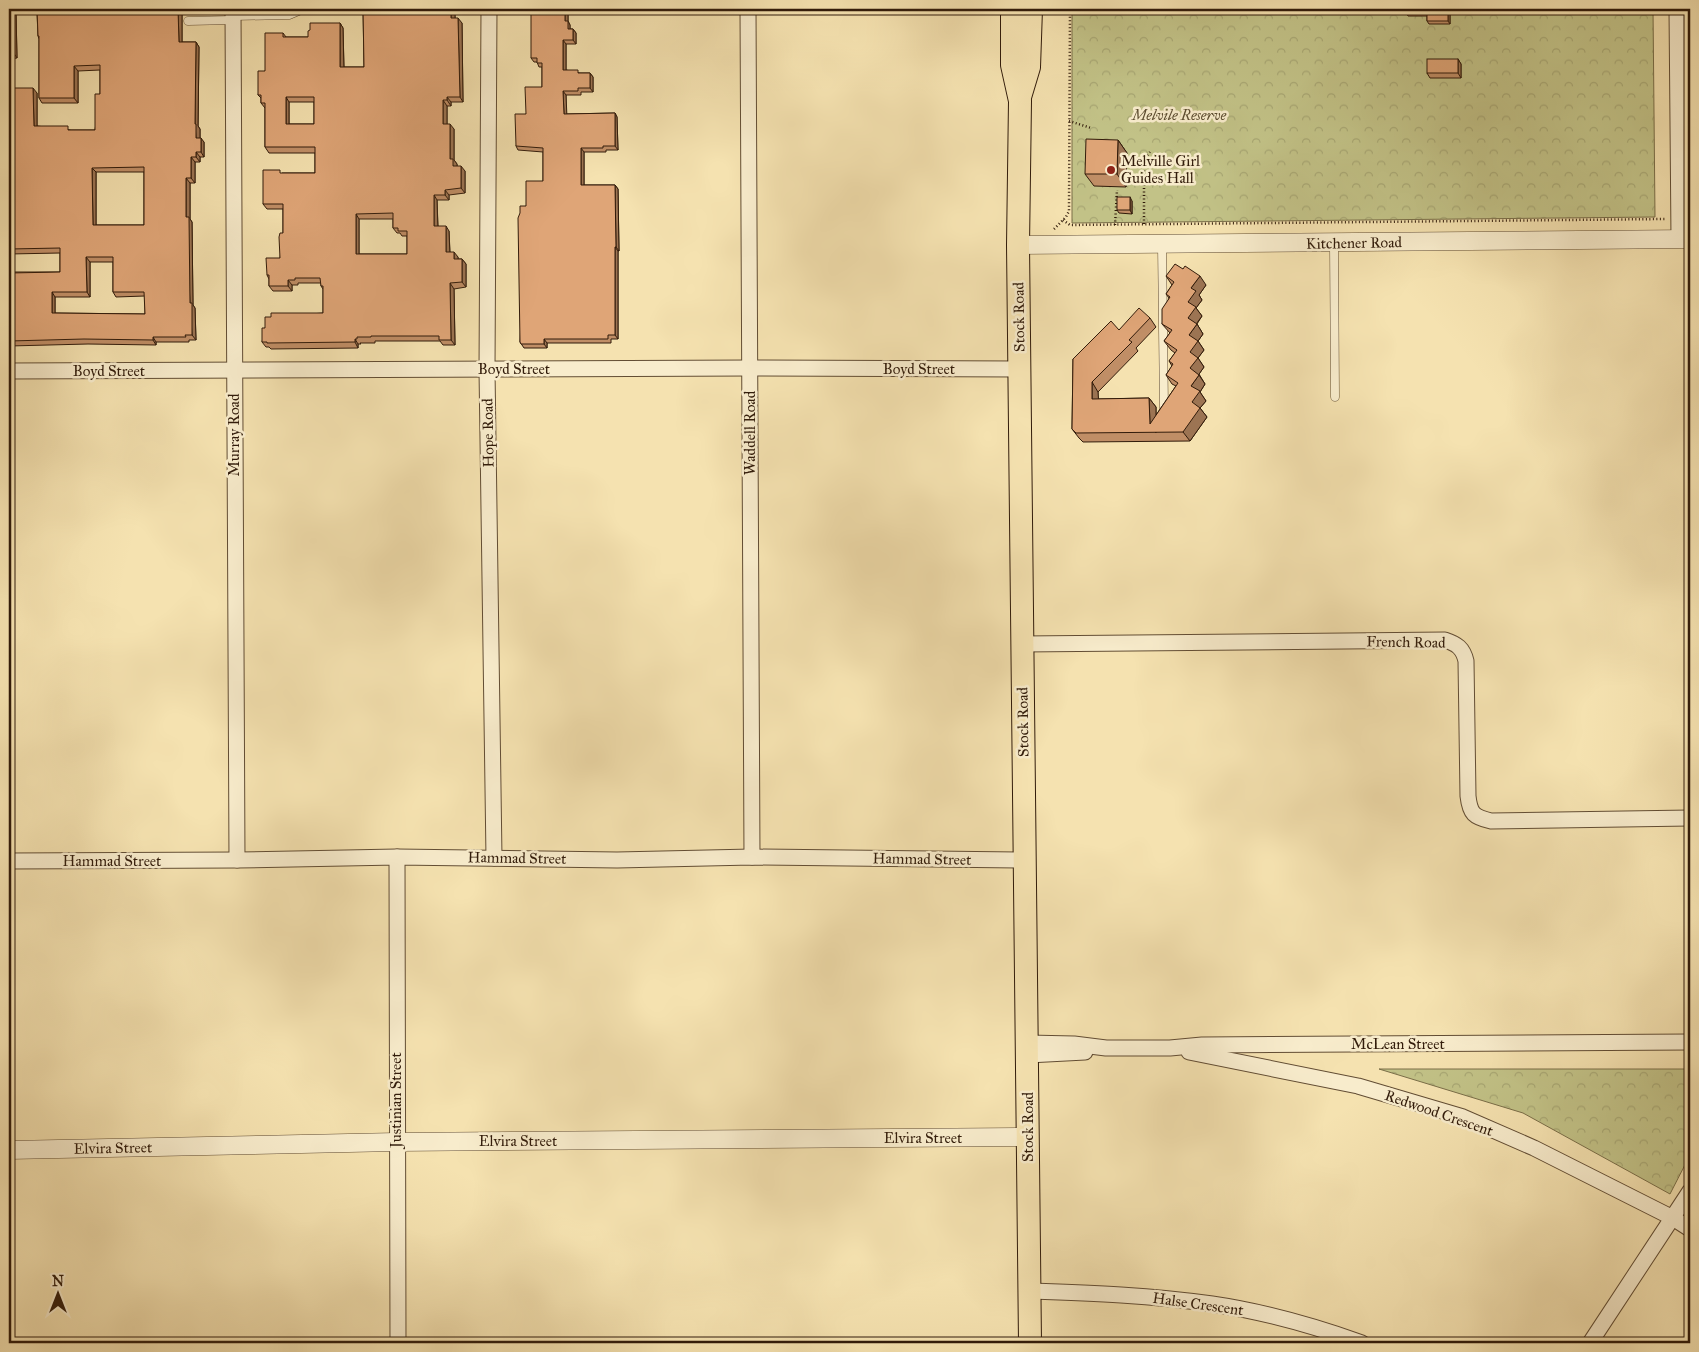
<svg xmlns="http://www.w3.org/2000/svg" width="1699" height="1352" font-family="'IM FELL Great Primer',serif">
<defs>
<pattern id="park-crowns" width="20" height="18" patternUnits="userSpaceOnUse" patternTransform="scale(1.25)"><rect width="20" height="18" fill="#c2c287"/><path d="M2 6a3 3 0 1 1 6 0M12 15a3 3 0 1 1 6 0" fill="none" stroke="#a7a673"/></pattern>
</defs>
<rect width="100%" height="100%" fill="#f5e2b0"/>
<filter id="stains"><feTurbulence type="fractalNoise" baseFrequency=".004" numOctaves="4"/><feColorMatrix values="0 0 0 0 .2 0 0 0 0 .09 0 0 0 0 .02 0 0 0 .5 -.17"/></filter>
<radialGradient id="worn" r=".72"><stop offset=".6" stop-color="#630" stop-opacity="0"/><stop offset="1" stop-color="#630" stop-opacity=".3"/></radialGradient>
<!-- park -->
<g fill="url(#park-crowns)" stroke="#7a6e48">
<path d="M 1072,9 L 1653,9 L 1655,217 L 1072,223 Z"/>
<path d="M 1379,1069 L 1690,1069 L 1690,1155 L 1670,1194 L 1523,1113 Z"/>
</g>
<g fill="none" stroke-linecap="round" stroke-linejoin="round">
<!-- service casing -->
<g stroke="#624d34" stroke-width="9">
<g id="service">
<path d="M 233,16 L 289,15 L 303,9"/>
<path d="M 188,21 L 233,20"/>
<path d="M 1334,243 L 1335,397"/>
<path d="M 1162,244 L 1164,409"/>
</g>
</g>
<!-- minor casing -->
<g stroke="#624d34" stroke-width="17">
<g id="minor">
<path d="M 233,9 L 237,860"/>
<path d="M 489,9 L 487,370 L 494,858"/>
<path d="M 748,9 L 752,857"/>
<path d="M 1677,9 L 1679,239"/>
<path d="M 9,371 L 750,368 L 1020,369"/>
<path d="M 1022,644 L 1445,640 C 1457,644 1463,648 1466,661 L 1468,796 C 1470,814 1474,817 1491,821 L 1690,818"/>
<path d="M 397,857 L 398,1343"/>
<path d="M 9,861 L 237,860 L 397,857 L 617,860 L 752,857 L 1025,860"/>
<path d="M 1028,1043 L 1074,1044 L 1106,1048 L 1170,1048 L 1202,1045 L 1690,1042"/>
<path d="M 1189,1052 L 1358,1086 L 1463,1117 L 1534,1148 L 1673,1218 L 1690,1229"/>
<path d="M 1028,1055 L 1085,1052"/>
<path d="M 1030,1291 C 1090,1293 1151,1295 1212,1304 C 1260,1311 1317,1327 1362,1343"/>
<path d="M 1590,1343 L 1690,1191"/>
</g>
</g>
<!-- tertiary casing -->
<g stroke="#624d34" stroke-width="19">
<g id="tertiary">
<path d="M 1018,245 L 1690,239"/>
<path d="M 9,1150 L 396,1142 L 1028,1137"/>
</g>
</g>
<!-- primary casing -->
<g stroke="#311b0a" stroke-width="24">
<g id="primary">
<path d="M 1012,9 L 1012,65 L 1020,101 L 1018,245 L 1030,1343"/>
<path d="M 1020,97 L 1029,67 L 1031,9"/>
</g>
</g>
<!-- path -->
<g stroke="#311b0a" stroke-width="2.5" stroke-dasharray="1 2.5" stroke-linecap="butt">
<path d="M 1069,121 L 1091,128"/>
<path d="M 1063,220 L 1070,225 L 1665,219"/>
<path d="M 1144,224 L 1144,159 L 1150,152"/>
<path d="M 1115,225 L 1117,190"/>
<path d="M 1054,229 L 1066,217 L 1069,211 L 1070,9"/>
</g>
<!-- service -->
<use href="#service" stroke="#f8eccc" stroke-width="8"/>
<!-- minor -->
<use href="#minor" stroke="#f8eccc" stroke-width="15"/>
<!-- tertiary -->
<use href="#tertiary" stroke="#f8eccc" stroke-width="18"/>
<!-- primary -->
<use href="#primary" stroke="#f5e2b0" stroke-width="22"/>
</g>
<!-- wall -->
<g fill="#c08e66" stroke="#311b0a" fill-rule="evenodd">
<path d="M 9,9 L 182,9 L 182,42 L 196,42 L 199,47 L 198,126 L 200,129 L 200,138 L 204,142 L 204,157 L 200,157 L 200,162 L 195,162 L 195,183 L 190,183 L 190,219 L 192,222 L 193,305 L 195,308 L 196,340 L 189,340 L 189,342 L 156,342 L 156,345 L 88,344 L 9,346 L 9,272 L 60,272 L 60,253 L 9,254 L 9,88 L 37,93 L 37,126 L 71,130 L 95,130 L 100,94 L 100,70 L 78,71 L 78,103 L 42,103 L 39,98 L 39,39 L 38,36 L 37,13 L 17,13 L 16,12 L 17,58 L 9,59 ZM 96,172 L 144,172 L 144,225 L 96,225 ZM 90,262 L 113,262 L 113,292 L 116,297 L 145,296 L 145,314 L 55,313 L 55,297 L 90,297 Z"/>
<path d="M 363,9 L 455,9 L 455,18 L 462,23 L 463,102 L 451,102 L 451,106 L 447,106 L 447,124 L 454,129 L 454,160 L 457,164 L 457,166 L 465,171 L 465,193 L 449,195 L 449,200 L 437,200 L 438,226 L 449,231 L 450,252 L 458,257 L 458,259 L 462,259 L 466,264 L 466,287 L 454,289 L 455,345 L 443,345 L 440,341 L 375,341 L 375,343 L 360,343 L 361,344 L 358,344 L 358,348 L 271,349 L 269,347 L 266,347 L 262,342 L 265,328 L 271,317 L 323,313 L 323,289 L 321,286 L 321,283 L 298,283 L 298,285 L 292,285 L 292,291 L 273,291 L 269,286 L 269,279 L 267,275 L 280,258 L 283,233 L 283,209 L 267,209 L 263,204 L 282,173 L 315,173 L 315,153 L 269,153 L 265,147 L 265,108 L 261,103 L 261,98 L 258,95 L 265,71 L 283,33 L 286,37 L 308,37 L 340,23 L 343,28 L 344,67 L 364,67 ZM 289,102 L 314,102 L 314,124 L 289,124 ZM 359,219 L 393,219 L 393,228 L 397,233 L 400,233 L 402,236 L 407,236 L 407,254 L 359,254 Z"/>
<path d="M 568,9 L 568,21 L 570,25 L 570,29 L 573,29 L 576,33 L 576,44 L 566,44 L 566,70 L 580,73 L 590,73 L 593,77 L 593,92 L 581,92 L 581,95 L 566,95 L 566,114 L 615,113 L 617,117 L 618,150 L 606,150 L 606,152 L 584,152 L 584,185 L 615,185 L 618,189 L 619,251 L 618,251 L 618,339 L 611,339 L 611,343 L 547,343 L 547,348 L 524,348 L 520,342 L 526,206 L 543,181 L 543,152 L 518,150 L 516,146 L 526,114 L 542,87 L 542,67 L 539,67 L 537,62 L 534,62 L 531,58 Z"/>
<path d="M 1450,9 L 1450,24 L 1429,24 L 1427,21 L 1427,16 L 1408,16 L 1406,12 Z"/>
<path d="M 1458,59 L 1461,64 L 1461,78 L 1430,78 L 1427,73 Z"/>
<path d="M 1118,140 L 1127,153 L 1126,187 L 1094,186 L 1085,174 Z"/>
<path d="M 1132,201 L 1132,214 L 1119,213 L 1117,210 Z"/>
<path d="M 1166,276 L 1206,285 L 1199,295 L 1202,300 L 1196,308 L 1202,316 L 1197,324 L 1203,334 L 1198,341 L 1204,350 L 1198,358 L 1204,367 L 1199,374 L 1205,384 L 1200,392 L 1206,401 L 1200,408 L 1207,417 L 1190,441 L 1083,442 L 1079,438 L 1072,429 L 1073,359 L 1119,330 L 1150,318 L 1156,327 L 1136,348 L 1138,351 L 1098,392 L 1098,399 L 1149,398 L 1156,407 L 1156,415 L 1176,386 L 1172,384 L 1166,375 L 1172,366 L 1169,361 L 1175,353 L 1171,350 L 1164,341 L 1170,333 L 1162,324 L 1169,298 L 1166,294 L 1172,285 Z"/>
</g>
<!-- shaded-wall -->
<g fill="#9c7453" stroke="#311b0a">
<path d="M 10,9 L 14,9 L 16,12 L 17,58 L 11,49 Z"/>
<path d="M 178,9 L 182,9 L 182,47 L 179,42 Z"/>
<path d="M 451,9 L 455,9 L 455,23 L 451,18 Z"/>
<path d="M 565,9 L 568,9 L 568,21 L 570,25 L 570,33 L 568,29 L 565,21 Z"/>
<path d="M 1448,9 L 1450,9 L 1450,24 L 1448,21 Z"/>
<path d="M 458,18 L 462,23 L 463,102 L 460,97 Z"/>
<path d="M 340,23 L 343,28 L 344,72 L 340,67 Z"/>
<path d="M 573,29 L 576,33 L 576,44 L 573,40 Z"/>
<path d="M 563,40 L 566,44 L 566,74 L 563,70 Z"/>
<path d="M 196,42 L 199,47 L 198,126 L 200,129 L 200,142 L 196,138 L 195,124 Z"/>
<path d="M 1458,59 L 1461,64 L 1461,78 L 1458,73 Z"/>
<path d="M 74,66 L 78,71 L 78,103 L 74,98 Z"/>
<path d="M 590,73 L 593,77 L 593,92 L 590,88 Z"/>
<path d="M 33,88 L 37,93 L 37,131 L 34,126 Z"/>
<path d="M 563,91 L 566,95 L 567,118 L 564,114 Z"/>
<path d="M 286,97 L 289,102 L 289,129 L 286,124 Z"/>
<path d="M 447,97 L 451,102 L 451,106 L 447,100 Z"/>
<path d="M 443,100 L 447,106 L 447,129 L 443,124 Z"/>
<path d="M 615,113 L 617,117 L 618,150 L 615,146 Z"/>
<path d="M 450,124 L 454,129 L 454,160 L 457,164 L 457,171 L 453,166 L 450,159 Z"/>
<path d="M 201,138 L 204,142 L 204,157 L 201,152 Z"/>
<path d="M 1118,140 L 1127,153 L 1126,187 L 1117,174 Z"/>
<path d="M 581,148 L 584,152 L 584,189 L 581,185 Z"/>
<path d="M 196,152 L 200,157 L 200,162 L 196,157 Z"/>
<path d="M 191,157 L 195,162 L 195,183 L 191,178 Z"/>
<path d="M 461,166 L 465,171 L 465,193 L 461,188 Z"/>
<path d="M 92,168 L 96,172 L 96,230 L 93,225 Z"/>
<path d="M 186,178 L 190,183 L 190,219 L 192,222 L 193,305 L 195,308 L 196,340 L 192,335 L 190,303 L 186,217 Z"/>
<path d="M 615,185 L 618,189 L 619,251 L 616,247 Z"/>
<path d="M 445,190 L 449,195 L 449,200 L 445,195 Z"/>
<path d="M 434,195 L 437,200 L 438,232 L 434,226 Z"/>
<path d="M 1130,197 L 1132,201 L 1132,214 L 1130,210 Z"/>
<path d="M 356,214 L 359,219 L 359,260 L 356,254 Z"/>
<path d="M 446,226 L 449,231 L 450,257 L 446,252 Z"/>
<path d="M 615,247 L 618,251 L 618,339 L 615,335 Z"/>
<path d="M 454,252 L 458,257 L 458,264 L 454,259 Z"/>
<path d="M 86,257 L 90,262 L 90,297 L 87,292 Z"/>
<path d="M 462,259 L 466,264 L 466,287 L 462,282 Z"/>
<path d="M 1200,276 L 1206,285 L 1199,295 L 1202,300 L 1196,308 L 1202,316 L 1194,327 L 1188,318 L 1188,302 L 1191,288 Z"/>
<path d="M 288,280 L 292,285 L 292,291 L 288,286 Z"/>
<path d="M 450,283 L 454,289 L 455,345 L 451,340 Z"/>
<path d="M 52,292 L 55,297 L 55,318 L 52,313 Z"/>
<path d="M 1197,324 L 1203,334 L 1198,341 L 1204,350 L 1198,358 L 1204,367 L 1197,377 L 1190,368 L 1189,335 Z"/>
<path d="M 153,337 L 156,342 L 156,345 L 153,340 Z"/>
<path d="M 355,339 L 358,344 L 358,348 L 355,342 Z"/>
<path d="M 544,339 L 547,343 L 547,348 L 544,344 Z"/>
<path d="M 1199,375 L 1205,384 L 1200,392 L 1206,401 L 1200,408 L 1207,417 L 1190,441 L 1183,432 L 1191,386 Z"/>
<path d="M 1092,382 L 1098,392 L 1099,408 L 1092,399 Z"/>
<path d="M 1149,398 L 1156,407 L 1156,433 L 1150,424 Z"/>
</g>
<!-- building -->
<g fill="#dfa577" stroke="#311b0a" fill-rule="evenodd">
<path d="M 9,9 L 10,9 L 11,49 L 9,49 Z"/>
<path d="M 37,9 L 178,9 L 179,42 L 196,42 L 195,124 L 196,124 L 196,138 L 201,138 L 201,152 L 196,152 L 196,157 L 191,157 L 191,178 L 186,178 L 186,217 L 189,217 L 190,303 L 192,303 L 192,335 L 185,335 L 186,337 L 153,337 L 153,340 L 84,339 L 9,341 L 9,273 L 60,272 L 60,248 L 9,249 L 9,88 L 33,88 L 34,126 L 68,126 L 68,130 L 95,130 L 95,94 L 100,94 L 100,65 L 74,66 L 74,98 L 39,98 L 39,36 L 38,36 ZM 144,167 L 144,225 L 93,225 L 92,168 ZM 86,257 L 113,257 L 113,292 L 144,292 L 145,314 L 52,313 L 52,292 L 87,292 Z"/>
<path d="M 363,9 L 451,9 L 451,18 L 458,18 L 460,97 L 447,97 L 447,100 L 443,100 L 443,124 L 450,124 L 450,159 L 453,159 L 453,166 L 461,166 L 461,188 L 445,190 L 445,195 L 434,195 L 434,226 L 446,226 L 446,252 L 454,252 L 454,259 L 462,259 L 462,282 L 450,283 L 451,340 L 439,340 L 439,336 L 371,336 L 371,337 L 357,337 L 357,339 L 355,339 L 355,342 L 267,343 L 267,342 L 262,342 L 262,328 L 265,328 L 265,317 L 271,317 L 271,313 L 323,313 L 323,286 L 321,286 L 320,278 L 295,278 L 295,280 L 288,280 L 288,286 L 269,286 L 269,275 L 267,275 L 266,258 L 280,258 L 279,237 L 280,233 L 283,233 L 283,204 L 263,204 L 263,170 L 280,170 L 280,173 L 315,173 L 315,147 L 265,147 L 265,103 L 261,103 L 261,95 L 258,95 L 258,71 L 265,71 L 265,33 L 283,33 L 283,37 L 308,37 L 308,31 L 310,30 L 310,23 L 340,23 L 340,67 L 364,67 ZM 286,97 L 314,97 L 314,124 L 286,124 ZM 393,213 L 393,228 L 398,228 L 398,231 L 407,231 L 407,254 L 356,254 L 356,214 Z"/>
<path d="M 531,9 L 565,9 L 565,21 L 568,21 L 568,29 L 573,29 L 573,40 L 563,40 L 563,70 L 578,70 L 578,73 L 590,73 L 590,88 L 578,88 L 578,91 L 563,91 L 564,114 L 615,113 L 615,146 L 603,146 L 603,148 L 581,148 L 581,185 L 615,185 L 616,247 L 615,247 L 615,335 L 608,335 L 608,339 L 544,339 L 544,344 L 521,344 L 520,342 L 518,218 L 520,213 L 520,206 L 526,206 L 526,181 L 543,181 L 543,148 L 516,146 L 515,114 L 526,114 L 525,87 L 542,87 L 542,63 L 537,63 L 537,58 L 531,58 Z"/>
<path d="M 1406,9 L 1448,9 L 1448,21 L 1427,21 L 1427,13 L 1406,12 Z"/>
<rect x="1427" y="59" width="31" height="14"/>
<path d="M 1086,139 L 1118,140 L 1117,174 L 1085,174 Z"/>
<rect x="1117" y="197" width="13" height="13"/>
<path d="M 1175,264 L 1183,269 L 1185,266 L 1200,276 L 1191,288 L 1196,291 L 1188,302 L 1196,307 L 1188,318 L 1197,324 L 1189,335 L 1198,341 L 1190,352 L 1198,358 L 1190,368 L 1199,375 L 1191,386 L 1200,391 L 1192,402 L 1200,408 L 1183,432 L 1076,433 L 1072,429 L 1073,359 L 1111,321 L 1119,330 L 1139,308 L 1150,318 L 1129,340 L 1132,342 L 1092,382 L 1092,399 L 1149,398 L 1150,424 L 1178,383 L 1166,375 L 1173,364 L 1169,361 L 1177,350 L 1164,341 L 1172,330 L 1162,324 L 1162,309 L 1170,297 L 1166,294 L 1174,282 L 1166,276 Z"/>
</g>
<!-- markers -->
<circle fill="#8f2418" stroke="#f8eccc" stroke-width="2" cx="1111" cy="170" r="5"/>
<g text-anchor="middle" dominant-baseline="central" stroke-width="5" stroke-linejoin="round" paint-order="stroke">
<!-- park labels -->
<g font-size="15" font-style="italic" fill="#5c4d30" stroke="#f8eccc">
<text x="1179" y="115">Melvile Reserve</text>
</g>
<!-- poi labels -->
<g font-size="15" fill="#311b0a" stroke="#f8eccc" text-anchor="start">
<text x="1121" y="161">Melville Girl<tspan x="1121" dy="17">Guides Hall</tspan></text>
</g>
<!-- street labels -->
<g font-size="15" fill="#311b0a" stroke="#f8eccc">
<text transform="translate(1354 243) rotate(-1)">Kitchener Road</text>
<text transform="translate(1019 317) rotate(-91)">Stock Road</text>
<text x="514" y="369">Boyd Street</text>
<text x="919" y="369">Boyd Street</text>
<text x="109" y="371">Boyd Street</text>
<text transform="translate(488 433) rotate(-91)">Hope Road</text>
<text transform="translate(750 433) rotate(-90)">Waddell Road</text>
<text transform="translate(234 435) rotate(-90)">Murray Road</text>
<text transform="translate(1406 642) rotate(1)">French Road</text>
<text transform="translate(1023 722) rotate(-91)">Stock Road</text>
<text transform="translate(517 858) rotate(1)">Hammad Street</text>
<text transform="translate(922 859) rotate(1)">Hammad Street</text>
<text x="112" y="861">Hammad Street</text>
<text x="1398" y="1044">McLean Street</text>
<text transform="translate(396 1100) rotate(-90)">Justinian Street</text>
<text transform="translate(1439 1113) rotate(19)">Redwood Crescent</text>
<text transform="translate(1028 1127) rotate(-90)">Stock Road</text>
<text x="923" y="1138">Elvira Street</text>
<text x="518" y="1141">Elvira Street</text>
<text transform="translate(113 1148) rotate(-1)">Elvira Street</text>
<text transform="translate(1198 1304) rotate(8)">Halse Crescent</text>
</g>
</g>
<!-- margin -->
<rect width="1699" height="1352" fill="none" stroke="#f5e2b0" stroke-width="30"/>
<rect x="10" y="10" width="1679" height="1332" fill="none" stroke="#311b0a" stroke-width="2.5"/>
<rect x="15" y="15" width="1669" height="1322" fill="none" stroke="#311b0a"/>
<!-- north arrow -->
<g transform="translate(58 1294)" stroke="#f8eccc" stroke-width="4" paint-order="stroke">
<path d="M0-4L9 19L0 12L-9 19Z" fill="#311b0a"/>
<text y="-8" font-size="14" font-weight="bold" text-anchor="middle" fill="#311b0a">N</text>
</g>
<rect width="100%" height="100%" filter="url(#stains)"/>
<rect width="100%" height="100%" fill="url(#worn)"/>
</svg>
